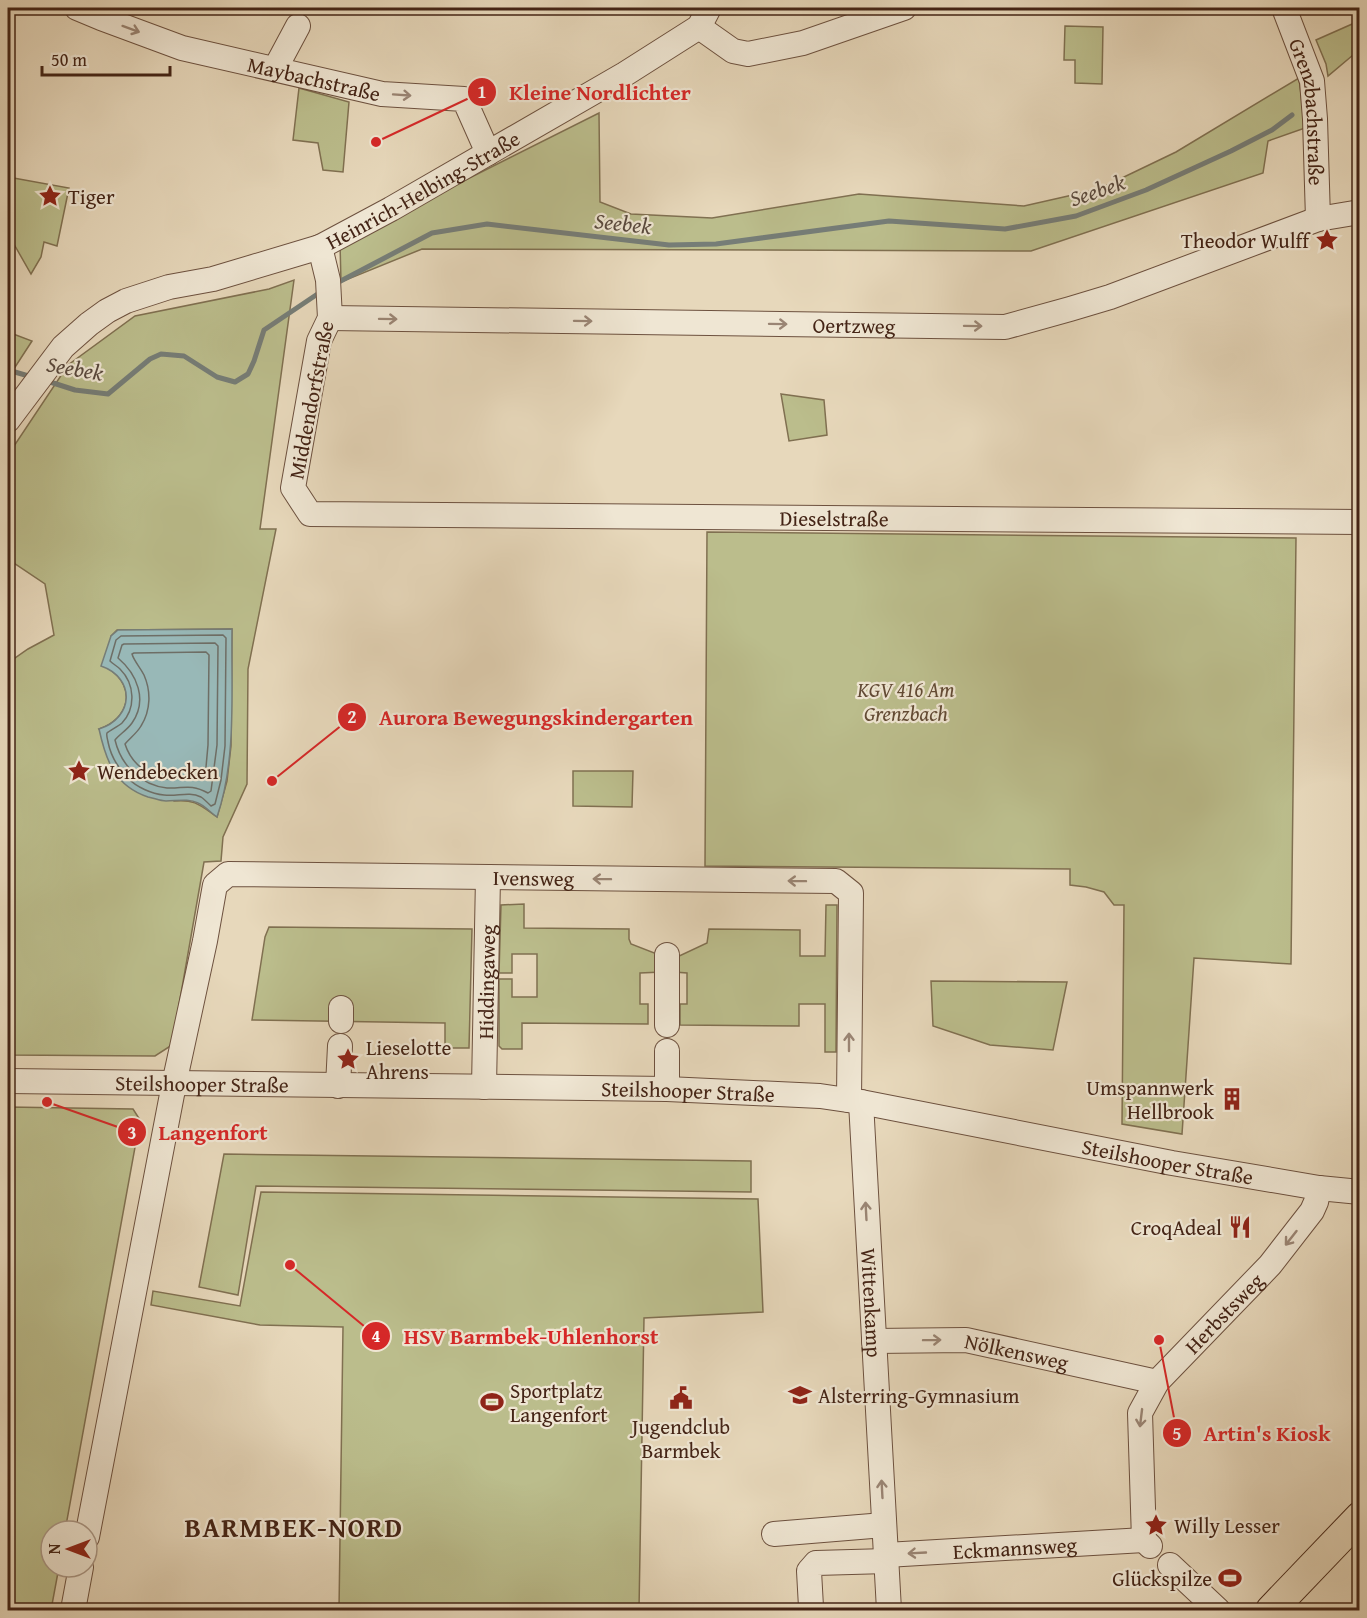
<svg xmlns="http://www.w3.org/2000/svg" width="1367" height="1618" font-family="'Gentium Book Plus',serif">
<rect width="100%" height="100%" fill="#e7d8bb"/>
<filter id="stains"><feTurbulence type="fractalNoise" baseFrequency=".00333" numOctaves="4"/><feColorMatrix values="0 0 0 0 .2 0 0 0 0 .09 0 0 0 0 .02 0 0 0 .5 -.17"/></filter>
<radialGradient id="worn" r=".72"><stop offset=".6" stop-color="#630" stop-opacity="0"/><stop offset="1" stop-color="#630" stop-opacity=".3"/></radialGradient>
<!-- green -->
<g fill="#bbbd8c" stroke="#807051" stroke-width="1.5" fill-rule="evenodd">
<path d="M 1359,21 L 1359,50 L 1328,76 L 1326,64 L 1316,40 Z"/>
<path d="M 1065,26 L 1103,27 L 1102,84 L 1075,83 L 1075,60 L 1064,60 Z"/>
<path d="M 1299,78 L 1305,128 L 1268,141 L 1263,173 L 1031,251 L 422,249 L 341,282 L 340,243 L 599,113 L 600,202 L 631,214 L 712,218 L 859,194 L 1024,206 L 1099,189 L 1176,152 Z"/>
<path d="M 299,88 L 349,102 L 343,172 L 323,170 L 318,143 L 293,140 Z"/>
<path d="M 8,177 L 69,188 L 57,246 L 44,242 L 41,257 L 31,274 L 11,239 L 8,241 Z"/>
<path d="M 294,280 L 260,529 L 276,529 L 248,669 L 247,784 L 223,837 L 221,861 L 204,862 L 172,1045 L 155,1056 L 8,1055 L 8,663 L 28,649 L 54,635 L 45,584 L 8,559 L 8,455 L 68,365 L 135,316 L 269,289 ZM 232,629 L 231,746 L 227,781 L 217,817 C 200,805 195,799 174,801 L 99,729 C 129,719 137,688 109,669 L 111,636 L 117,630 Z"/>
<path d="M 8,332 L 32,341 L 8,378 Z"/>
<path d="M 781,394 L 824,400 L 827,435 L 789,441 Z"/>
<path d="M 707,532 L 1296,538 L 1291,964 L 1194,958 L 1182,1134 L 1122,1124 L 1124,905 L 1114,905 L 1104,892 L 1086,887 L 1070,885 L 1070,869 L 705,866 Z"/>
<path d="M 573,771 L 633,771 L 632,807 L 573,806 Z"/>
<path d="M 524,904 L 524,928 L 629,929 L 629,939 L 631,944 L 657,954 L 662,972 L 640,973 L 640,1004 L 648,1004 L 648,1024 L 522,1023 L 522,1049 L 502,1049 L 499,1046 L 499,979 L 512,979 L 512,997 L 537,997 L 537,954 L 512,954 L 512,973 L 499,973 L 501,905 Z"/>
<path d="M 826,905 L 837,905 L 836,1052 L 825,1052 L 825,1004 L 799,1004 L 799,1026 L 680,1025 L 680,1004 L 687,1004 L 687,973 L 674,972 L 677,957 L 707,943 L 709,929 L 800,930 L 800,956 L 825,956 Z"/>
<path d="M 269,927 L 472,929 L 469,1048 L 445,1048 L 445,1023 L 252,1020 L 265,937 Z"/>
<path d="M 931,981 L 1067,982 L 1053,1050 L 990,1045 L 933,1026 Z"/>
<path d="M 8,1107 L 133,1109 L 140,1120 L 65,1531 L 51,1531 L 51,1567 L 59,1567 L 51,1610 L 8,1610 Z"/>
<path d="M 224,1154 L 751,1161 L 751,1192 L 256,1186 L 238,1295 L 199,1287 Z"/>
<path d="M 261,1192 L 758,1199 L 763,1312 L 644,1318 L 639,1610 L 339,1610 L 343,1327 L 260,1325 L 151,1305 L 153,1291 L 240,1306 Z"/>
</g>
<!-- water -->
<path fill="#98b8b7" stroke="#767d77" stroke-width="1.5" d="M 232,629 C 231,690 237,759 217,817 C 211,813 205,806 198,803 C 188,798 177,801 166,801 C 160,801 154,798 148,797 C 115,786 106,761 99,729 C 134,718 136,678 101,666 L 111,636 L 118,630 Z"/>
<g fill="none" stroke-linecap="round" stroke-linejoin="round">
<!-- shore -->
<g stroke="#6e6e66" stroke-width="1.5">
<path d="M 223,635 L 226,638 L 225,746 L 221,780 L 215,804 L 211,806 C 208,803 204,799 201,797 C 188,791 177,797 164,795 C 152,794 136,787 128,778 C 117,767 111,757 108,742 C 108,741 106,735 107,733 C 109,731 119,726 122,723 C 136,708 135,684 120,669 C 117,666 113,664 110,661 L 116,640 L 121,636 Z"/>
<path d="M 215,643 L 218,646 L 217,745 L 211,791 L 208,793 C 190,783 183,789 167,788 C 140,785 121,765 115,740 C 120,734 127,730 132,723 C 148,700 137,674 118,658 L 122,645 L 124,644 Z"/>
<path d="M 206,652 L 209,655 L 208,745 L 205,778 L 202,780 C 197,779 192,778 187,777 C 181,777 174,779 168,779 C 148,777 131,763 125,744 C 130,738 137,733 141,726 C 151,710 151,691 144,675 C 140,667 134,661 132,654 L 134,653 Z"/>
</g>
<!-- stream -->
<g stroke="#767d77" stroke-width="5">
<path d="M 335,284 L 432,233 L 487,224 L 669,245 L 716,244 L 889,221 L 1005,229 L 1076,216 L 1146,190 L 1231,151 L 1272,130 L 1292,115"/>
<path d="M 8,370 L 32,377"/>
<path d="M 47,381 L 75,390 L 108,394 L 150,359 L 161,354 L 184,356 L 217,377 L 235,382 L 248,374 L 254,361 L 264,330 L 322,291"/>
</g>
<!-- minor casing -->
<g stroke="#6d513f" stroke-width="26">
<g id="minor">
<path id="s1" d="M 77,8 L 101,18 L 182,48 L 382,94 L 464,99 L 488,153"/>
<path id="s2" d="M 1284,8 L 1312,81 L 1315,119 L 1318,219"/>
<path d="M 699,27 L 733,51 L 748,54 L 803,43 L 904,8"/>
<path d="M 275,69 L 298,26"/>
<path id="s3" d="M 320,247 L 328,280 L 330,318 L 319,341 L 293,488 L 310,514 L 1360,522"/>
<path id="s4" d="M 330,318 L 1005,327 L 1070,309 L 1110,297 L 1318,219 L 1360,212"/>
<path id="s5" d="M 8,420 L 63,347 L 89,324 L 107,311 L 126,301 L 169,287 L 213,279 L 320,247 L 391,209 L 625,74 L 699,27 L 709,8"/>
<path d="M 341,1021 L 341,1008"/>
<path d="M 667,1025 L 667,955"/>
<path d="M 667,1051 L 667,1089"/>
<path id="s6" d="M 8,1081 L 667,1089 L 820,1096 L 861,1102 L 1172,1163 L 1319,1188 L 1360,1192"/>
<path d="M 338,1086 L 340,1046"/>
<path id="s7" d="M 484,1087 L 488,877"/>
<path id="s8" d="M 861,1102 L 889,1610"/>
<path id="s9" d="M 874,1341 L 966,1340 L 1157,1382"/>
<path d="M 774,1534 L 884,1525"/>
<path id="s10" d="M 87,1537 L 174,1084 L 205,941 L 215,885 L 228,874 L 836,881 L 851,893 L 849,1100"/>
<path id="s11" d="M 1150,1546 L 1144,1540 L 1140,1413 L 1157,1382 L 1270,1265 L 1312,1211 L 1316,1202 L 1319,1188"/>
<path id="s12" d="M 886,1555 L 1144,1540"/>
<path d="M 1170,1565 L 1218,1610"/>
<path d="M 811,1607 L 809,1571 L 816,1563 L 887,1561"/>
<path d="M 73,1610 L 81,1567"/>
</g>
</g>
<!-- major casing -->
<g stroke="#442416" stroke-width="32">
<path id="major" d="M 1271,1610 L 1360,1517"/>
</g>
<!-- minor -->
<use href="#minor" stroke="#efe6d3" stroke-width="24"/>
<!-- major -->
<use href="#major" stroke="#e7d8bb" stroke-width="30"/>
</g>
<!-- one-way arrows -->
<defs><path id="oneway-shaft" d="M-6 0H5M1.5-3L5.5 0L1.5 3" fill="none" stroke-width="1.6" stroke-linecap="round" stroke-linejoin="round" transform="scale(1.5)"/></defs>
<g stroke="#9a8574">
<use href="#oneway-shaft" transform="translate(131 29) rotate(20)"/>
<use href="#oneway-shaft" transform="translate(402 95) rotate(4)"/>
<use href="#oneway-shaft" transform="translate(388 319) rotate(1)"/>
<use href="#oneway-shaft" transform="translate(583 321) rotate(1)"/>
<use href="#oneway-shaft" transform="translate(778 324) rotate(1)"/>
<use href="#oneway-shaft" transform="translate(973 326) rotate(1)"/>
<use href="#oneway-shaft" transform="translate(602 879) rotate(-179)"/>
<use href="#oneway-shaft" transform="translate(797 881) rotate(-179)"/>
<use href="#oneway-shaft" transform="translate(849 1042) rotate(-90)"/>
<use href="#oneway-shaft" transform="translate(866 1211) rotate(-93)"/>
<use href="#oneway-shaft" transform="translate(1291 1238) rotate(128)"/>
<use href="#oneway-shaft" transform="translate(932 1340) rotate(-1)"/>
<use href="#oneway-shaft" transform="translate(1141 1418) rotate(97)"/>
<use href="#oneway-shaft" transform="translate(882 1489) rotate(-93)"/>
<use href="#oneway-shaft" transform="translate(917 1553) rotate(177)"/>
</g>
<!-- icons -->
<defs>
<g id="sight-bare" transform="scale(1.8)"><path d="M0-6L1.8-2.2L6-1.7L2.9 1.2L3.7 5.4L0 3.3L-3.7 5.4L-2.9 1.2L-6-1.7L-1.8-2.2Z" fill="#8f2418" stroke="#efe6d3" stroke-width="2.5" paint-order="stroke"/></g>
<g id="building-bare" transform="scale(1.8)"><path d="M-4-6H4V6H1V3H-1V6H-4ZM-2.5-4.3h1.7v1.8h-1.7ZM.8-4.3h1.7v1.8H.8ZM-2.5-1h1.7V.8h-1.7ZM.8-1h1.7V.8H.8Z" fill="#8f2418" stroke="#efe6d3" stroke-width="2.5" paint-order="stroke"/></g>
<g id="restaurant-bare" transform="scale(1.8)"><path d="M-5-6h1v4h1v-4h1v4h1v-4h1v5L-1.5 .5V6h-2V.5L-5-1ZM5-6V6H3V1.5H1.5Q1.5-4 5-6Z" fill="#8f2418" stroke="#efe6d3" stroke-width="2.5" paint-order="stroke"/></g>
<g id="school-bare" transform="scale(1.8)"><path d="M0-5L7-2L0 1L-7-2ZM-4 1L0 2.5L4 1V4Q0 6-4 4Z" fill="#8f2418" stroke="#efe6d3" stroke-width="2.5" paint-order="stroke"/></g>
<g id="civic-bare" transform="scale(1.8)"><path d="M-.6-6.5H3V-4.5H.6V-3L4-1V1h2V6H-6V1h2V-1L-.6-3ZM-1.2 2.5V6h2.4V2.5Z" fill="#8f2418" stroke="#efe6d3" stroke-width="2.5" paint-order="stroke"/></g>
<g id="stadium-bare" transform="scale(1.8)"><path d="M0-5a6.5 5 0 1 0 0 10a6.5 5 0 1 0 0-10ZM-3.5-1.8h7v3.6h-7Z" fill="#8f2418" stroke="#efe6d3" stroke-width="2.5" paint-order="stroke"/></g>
</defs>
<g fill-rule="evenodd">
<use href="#sight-bare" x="50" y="196"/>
<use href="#sight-bare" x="1327" y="240"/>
<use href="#sight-bare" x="79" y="771"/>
<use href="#sight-bare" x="348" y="1059"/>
<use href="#building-bare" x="1232" y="1099"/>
<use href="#restaurant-bare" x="1240" y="1227"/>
<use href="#school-bare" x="800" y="1395"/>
<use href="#civic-bare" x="681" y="1398"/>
<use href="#stadium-bare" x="492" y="1402"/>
<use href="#sight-bare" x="1156" y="1525"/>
<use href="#stadium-bare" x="1230" y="1578"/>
</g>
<g text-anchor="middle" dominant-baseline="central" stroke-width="4.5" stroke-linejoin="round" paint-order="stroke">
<!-- street labels -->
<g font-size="21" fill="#442416" stroke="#efe6d3">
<text stroke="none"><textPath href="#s1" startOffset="248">Maybachstraße</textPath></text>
<text stroke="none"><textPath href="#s2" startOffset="108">Grenzbachstraße</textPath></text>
<text stroke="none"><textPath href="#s5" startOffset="489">Heinrich-Helbing-Straße</textPath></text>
<text stroke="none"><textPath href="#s4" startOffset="524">Oertzweg</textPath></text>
<text transform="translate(311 400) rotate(-79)">Middendorfstraße</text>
<text stroke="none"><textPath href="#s3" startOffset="802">Dieselstraße</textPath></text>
<text stroke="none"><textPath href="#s10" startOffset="987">Ivensweg</textPath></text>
<text stroke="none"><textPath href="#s7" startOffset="105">Hiddingaweg</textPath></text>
<text stroke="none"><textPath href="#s6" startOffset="194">Steilshooper Straße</textPath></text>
<text stroke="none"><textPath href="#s6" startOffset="680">Steilshooper Straße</textPath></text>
<text stroke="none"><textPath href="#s6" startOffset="1166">Steilshooper Straße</textPath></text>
<text stroke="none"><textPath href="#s8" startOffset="201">Wittenkamp</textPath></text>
<text stroke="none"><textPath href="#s11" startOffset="267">Herbstsweg</textPath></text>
<text stroke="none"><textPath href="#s9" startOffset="144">Nölkensweg</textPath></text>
<text stroke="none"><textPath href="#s12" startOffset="129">Eckmannsweg</textPath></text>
</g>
<!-- poi labels -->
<g font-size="21" fill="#442416" stroke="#efe6d3" text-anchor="start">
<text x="68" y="196">Tiger</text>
<text x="1309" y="240" text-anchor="end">Theodor Wulff</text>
<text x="97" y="771">Wendebecken</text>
<text x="366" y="1047">Lieselotte<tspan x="366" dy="24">Ahrens</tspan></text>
<text x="1214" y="1087" text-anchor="end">Umspannwerk<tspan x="1214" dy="24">Hellbrook</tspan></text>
<text x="1222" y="1227" text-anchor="end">CroqAdeal</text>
<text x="510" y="1390">Sportplatz<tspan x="510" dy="24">Langenfort</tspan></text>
<text x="818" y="1395">Alsterring-Gymnasium</text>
<text x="681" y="1426" text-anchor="middle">Jugendclub<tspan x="681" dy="24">Barmbek</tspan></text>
<text x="1174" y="1525">Willy Lesser</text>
<text x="1212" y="1578" text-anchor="end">Glückspilze</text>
</g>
<!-- park labels -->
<g font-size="21" font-style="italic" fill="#624a34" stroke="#efe6d3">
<text x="906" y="689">KGV 416 Am<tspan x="906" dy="24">Grenzbach</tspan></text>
</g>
<!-- water labels -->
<g font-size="22" font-style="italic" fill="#59493e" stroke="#efe6d3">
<text transform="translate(1097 190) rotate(-19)">Seebek</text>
<text transform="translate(623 223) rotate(6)">Seebek</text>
<text transform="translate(75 368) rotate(10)">Seebek</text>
</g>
<!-- district labels -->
<g font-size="27" font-weight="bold" letter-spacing="1.5" fill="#442416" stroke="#efe6d3">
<text x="294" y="1527">BARMBEK-NORD</text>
</g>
</g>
<!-- callouts -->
<path fill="none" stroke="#d62828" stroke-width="2" d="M376 142L482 92M272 781L352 717M47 1102L132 1132M290 1265L376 1336M1159 1340L1177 1433"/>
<g fill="#d62828" stroke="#efe6d3" stroke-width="2">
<circle cx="376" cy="142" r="6"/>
<circle cx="272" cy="781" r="6"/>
<circle cx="47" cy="1102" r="6"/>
<circle cx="290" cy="1265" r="6"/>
<circle cx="1159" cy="1340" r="6"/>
<circle cx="482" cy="92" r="15"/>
<circle cx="352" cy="717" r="15"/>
<circle cx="132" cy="1132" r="15"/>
<circle cx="376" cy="1336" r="15"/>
<circle cx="1177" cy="1433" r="15"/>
</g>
<g font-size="18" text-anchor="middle" font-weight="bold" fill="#fff">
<text x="482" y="98">1</text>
<text x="352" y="723">2</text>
<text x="132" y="1139">3</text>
<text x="376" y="1342">4</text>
<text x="1177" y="1440">5</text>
</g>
<g font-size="22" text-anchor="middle" font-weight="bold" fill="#d62828" stroke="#efe6d3" stroke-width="4.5" stroke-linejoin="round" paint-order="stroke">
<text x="600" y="100">Kleine Nordlichter</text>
<text x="536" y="725">Aurora Bewegungskindergarten</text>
<text x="213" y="1140">Langenfort</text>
<text x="531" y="1344">HSV Barmbek-Uhlenhorst</text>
<text x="1267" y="1441">Artin's Kiosk</text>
</g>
<!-- margin -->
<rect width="1367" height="1618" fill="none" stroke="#e7d8bb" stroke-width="30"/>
<rect x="9" y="9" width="1349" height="1600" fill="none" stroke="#442416" stroke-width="3"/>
<rect x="15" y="15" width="1337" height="1588" fill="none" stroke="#442416" stroke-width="1.5"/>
<!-- north arrow -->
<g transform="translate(69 1549) rotate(270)"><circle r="28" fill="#efe6d3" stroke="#ab9887" stroke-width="1.5"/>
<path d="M0-4.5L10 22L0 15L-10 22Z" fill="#8f2418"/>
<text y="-9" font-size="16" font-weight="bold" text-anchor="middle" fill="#442416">N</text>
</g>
<!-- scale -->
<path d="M42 66v9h128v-9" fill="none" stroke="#442416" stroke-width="3"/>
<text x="51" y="66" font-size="18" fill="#442416" stroke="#efe6d3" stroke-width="4.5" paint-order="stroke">50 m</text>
<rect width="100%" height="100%" filter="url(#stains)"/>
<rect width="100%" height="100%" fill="url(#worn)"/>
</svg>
